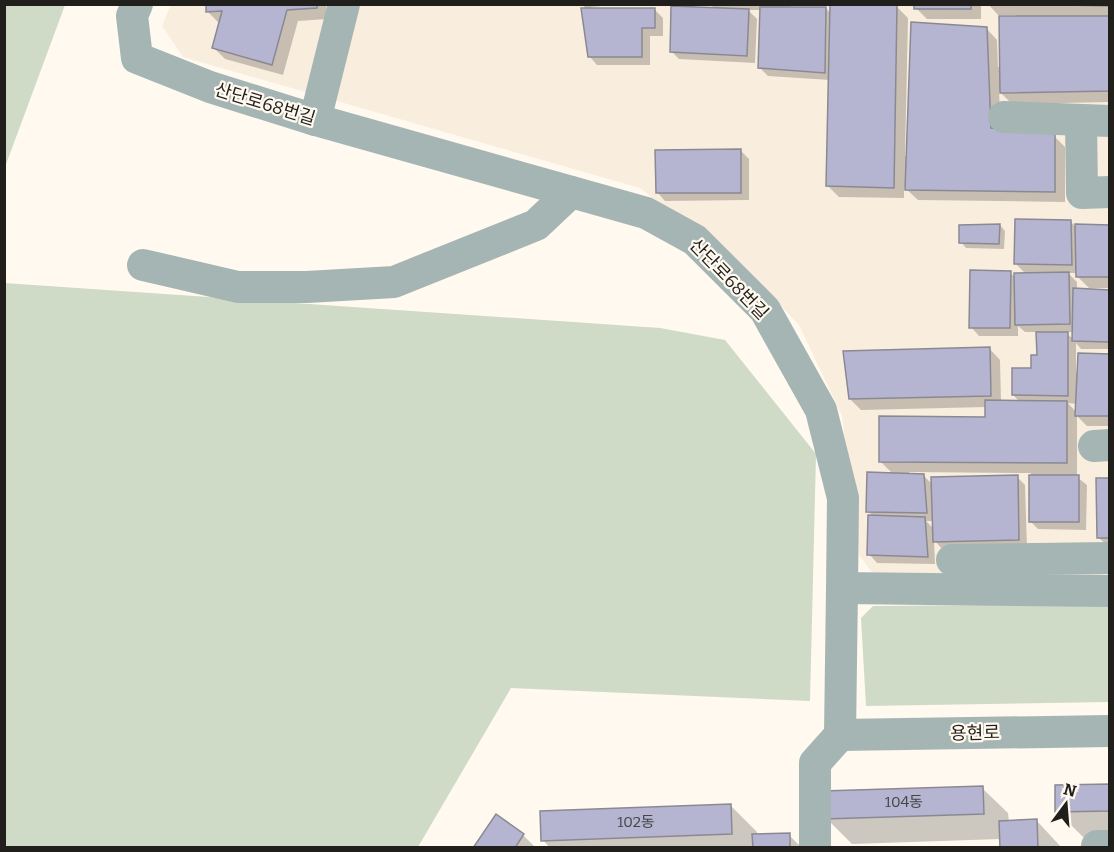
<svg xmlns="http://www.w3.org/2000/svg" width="1114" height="852" font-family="Bitter,'Noto Sans KR',serif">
<rect width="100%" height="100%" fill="#fff9ef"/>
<!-- built -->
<path fill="#f9eede" d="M 171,4 L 1109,5 L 1109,600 L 895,604 L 859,555 L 842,416 L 799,325 L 753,276 L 640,188 L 183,57 L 162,26 Z"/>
<!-- green -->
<g fill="#cfdbc6">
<path d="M 5,4 L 65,5 L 5,167 L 4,5 Z"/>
<path d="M 4,283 L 660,328 L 725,340 L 816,454 L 810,701 L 511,688 L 418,847 L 5,847 Z"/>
<path d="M 1109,604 L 1109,702 L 866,706 L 861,618 L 873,606 Z"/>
</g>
<!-- shadow -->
<g fill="#0003" fill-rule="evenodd">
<path d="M 207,4 L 326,4 L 327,19 L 298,21 L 283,75 L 225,59 L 214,48 L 221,22 L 218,22 L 207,11 Z"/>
<path d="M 582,4 L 623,4 L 591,7 L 591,10 L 654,9 L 663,18 L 663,36 L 650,36 L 650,65 L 597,65 L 589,56 L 587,10 Z"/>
<path d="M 677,4 L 791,4 L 791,8 L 826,8 L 831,14 L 846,4 L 912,4 L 895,5 L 908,18 L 905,156 L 908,156 L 986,28 L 997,40 L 998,67 L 1001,67 L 1016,15 L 998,15 L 988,4 L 1110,4 L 1110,102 L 1012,104 L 999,91 L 1001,130 L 1054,136 L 1065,147 L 1065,202 L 918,200 L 904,187 L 904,198 L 839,197 L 828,186 L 830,80 L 768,76 L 760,68 L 761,10 L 748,10 L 757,19 L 755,63 L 679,59 L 671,51 L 716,9 L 712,6 Z"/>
<path d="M 916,4 L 981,4 L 981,19 L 927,19 L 916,8 Z"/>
<path d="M 741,151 L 749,159 L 749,200 L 665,201 L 657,192 Z"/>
<path d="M 1070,221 L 1075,226 L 1110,226 L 1110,288 L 1089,288 L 1078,277 L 1078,273 L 1068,273 L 1077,282 L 1077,290 L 1110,291 L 1110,349 L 1081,349 L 1076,343 L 1076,372 L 1110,356 L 1110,426 L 1087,426 L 1077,416 L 1077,477 L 1087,485 L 1086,530 L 1038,529 L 1030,521 L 1031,473 L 909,472 L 909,475 L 924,476 L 933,485 L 1017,477 L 1025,485 L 1027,548 L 943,550 L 934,540 L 935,564 L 877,563 L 869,554 L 874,517 L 868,511 L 893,474 L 880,461 L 987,418 L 987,407 L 861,410 L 850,399 L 989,348 L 1000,360 L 1001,401 L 1020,402 L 1013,395 L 1033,370 L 1038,356 L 1038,332 L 1025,332 L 1018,326 L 1018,336 L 979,336 L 971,327 L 1010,273 L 1016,278 L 1026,274 L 1016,264 ZM 1065,332 L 1073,332 L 1073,339 ZM 1068,403 L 1077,404 L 1076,412 ZM 926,521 L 934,521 L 934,529 Z"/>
<path d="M 1000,225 L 1005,231 L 1004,249 L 966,248 L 961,242 Z"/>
<path d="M 1110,480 L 1110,548 L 1098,537 Z"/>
<path d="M 1110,785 L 1110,837 L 1083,837 L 1057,811 Z"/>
<path d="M 982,788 L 1008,813 L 1009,822 L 1036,820 L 1062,848 L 1002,848 L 1001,839 L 852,844 L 826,818 Z"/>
<path d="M 731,806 L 757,832 L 757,836 L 789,835 L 802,848 L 550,848 L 543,840 Z"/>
<path d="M 523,835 L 536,848 L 475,848 Z"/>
</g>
<!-- building -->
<g fill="#b6b5d1" stroke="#8a8993" stroke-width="1.5">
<path d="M 206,4 L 317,4 L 317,8 L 287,10 L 272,65 L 212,48 L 222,11 L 206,12 Z"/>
<path d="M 830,4 L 897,5 L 894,188 L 826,186 Z"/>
<rect x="914" y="4" width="57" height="5"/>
<path d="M 1012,4 L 1110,4 L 1110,6 Z"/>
<path d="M 671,6 L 749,9 L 747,56 L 670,52 Z"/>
<path d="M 760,7 L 826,7 L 825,73 L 758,68 Z"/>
<path d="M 581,8 L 655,8 L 655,28 L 642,28 L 642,57 L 588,57 Z"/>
<path d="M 999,16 L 1110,16 L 1110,91 L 1000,93 Z"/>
<path d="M 911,22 L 987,27 L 991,128 L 1055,134 L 1055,192 L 905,190 Z"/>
<path d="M 741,149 L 741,193 L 656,193 L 655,150 Z"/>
<path d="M 1015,219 L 1071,220 L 1072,265 L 1014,264 Z"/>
<path d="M 1000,224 L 999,244 L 959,243 L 959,225 Z"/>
<path d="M 1075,224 L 1110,225 L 1110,277 L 1076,277 Z"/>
<path d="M 970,270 L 1011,271 L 1010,328 L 969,328 Z"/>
<path d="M 1069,272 L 1070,324 L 1015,325 L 1014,273 Z"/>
<path d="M 1073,288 L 1110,290 L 1109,342 L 1072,341 Z"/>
<path d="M 1036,332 L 1068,332 L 1068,396 L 1012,395 L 1012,368 L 1031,368 L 1031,355 L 1037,355 Z"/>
<path d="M 990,347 L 991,396 L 849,399 L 843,351 Z"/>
<path d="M 1078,353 L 1110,354 L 1110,416 L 1075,416 Z"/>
<path d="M 985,400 L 1067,401 L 1067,463 L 879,462 L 879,416 L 985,417 Z"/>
<path d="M 867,472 L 924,474 L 927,513 L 866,512 Z"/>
<path d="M 1018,475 L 1019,540 L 933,542 L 931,477 Z"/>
<rect x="1029" y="475" width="50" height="47"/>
<path d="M 1096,478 L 1110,478 L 1110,538 L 1097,538 Z"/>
<path d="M 868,515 L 925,517 L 928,557 L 867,555 Z"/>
<path d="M 1110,784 L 1110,811 L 1055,812 L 1055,785 Z"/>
<path d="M 983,786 L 984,814 L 824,819 L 823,791 Z"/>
<path d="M 731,804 L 732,834 L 541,841 L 540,811 Z"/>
<path d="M 496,814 L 524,834 L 515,848 L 473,848 Z"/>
<path d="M 1037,819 L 1038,848 L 1000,848 L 999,821 Z"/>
<path d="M 790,833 L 790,848 L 753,848 L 752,834 Z"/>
</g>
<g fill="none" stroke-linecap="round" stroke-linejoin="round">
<!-- minor -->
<g stroke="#a5b5b3" stroke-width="32">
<path d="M 137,4 L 132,16 L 137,58 L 210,87 L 309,118 L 646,213 L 695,240 L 765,310 L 821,410 L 843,498 L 842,588 L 1110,591"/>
<path d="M 1004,117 L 1110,121"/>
<path d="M 315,120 L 344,4"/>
<path d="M 1081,120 L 1082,193 L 1110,192"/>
<path d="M 143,265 L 238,287 L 307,287 L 394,282 L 536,225 L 571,192"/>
<path d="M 1094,446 L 1110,445"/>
<path d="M 952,560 L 1110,558"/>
<path d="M 840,735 L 1110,731"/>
<path d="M 1097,846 L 1110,846"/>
<path d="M 815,848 L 815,763 L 840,735 L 842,588"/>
</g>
</g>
<g text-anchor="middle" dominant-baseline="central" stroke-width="4.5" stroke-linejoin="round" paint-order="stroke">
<!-- number labels -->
<g font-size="15" fill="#464448">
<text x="904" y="802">104동</text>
<text x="636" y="822">102동</text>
</g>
<!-- street labels -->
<g font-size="18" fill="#211f1b" stroke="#fff9ef">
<text transform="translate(265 104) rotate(17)">산단로68번길</text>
<text transform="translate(729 279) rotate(46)">산단로68번길</text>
<text transform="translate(975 733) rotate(-1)">용현로</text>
</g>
</g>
<!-- border -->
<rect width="1114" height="852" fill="none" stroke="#211f1b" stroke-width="12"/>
<!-- north arrow -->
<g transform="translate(1066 804) rotate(16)" stroke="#fff9ef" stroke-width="4.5" paint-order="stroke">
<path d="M0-4.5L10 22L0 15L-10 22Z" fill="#211f1b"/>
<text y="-9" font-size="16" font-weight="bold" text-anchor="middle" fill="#211f1b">N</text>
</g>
</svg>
